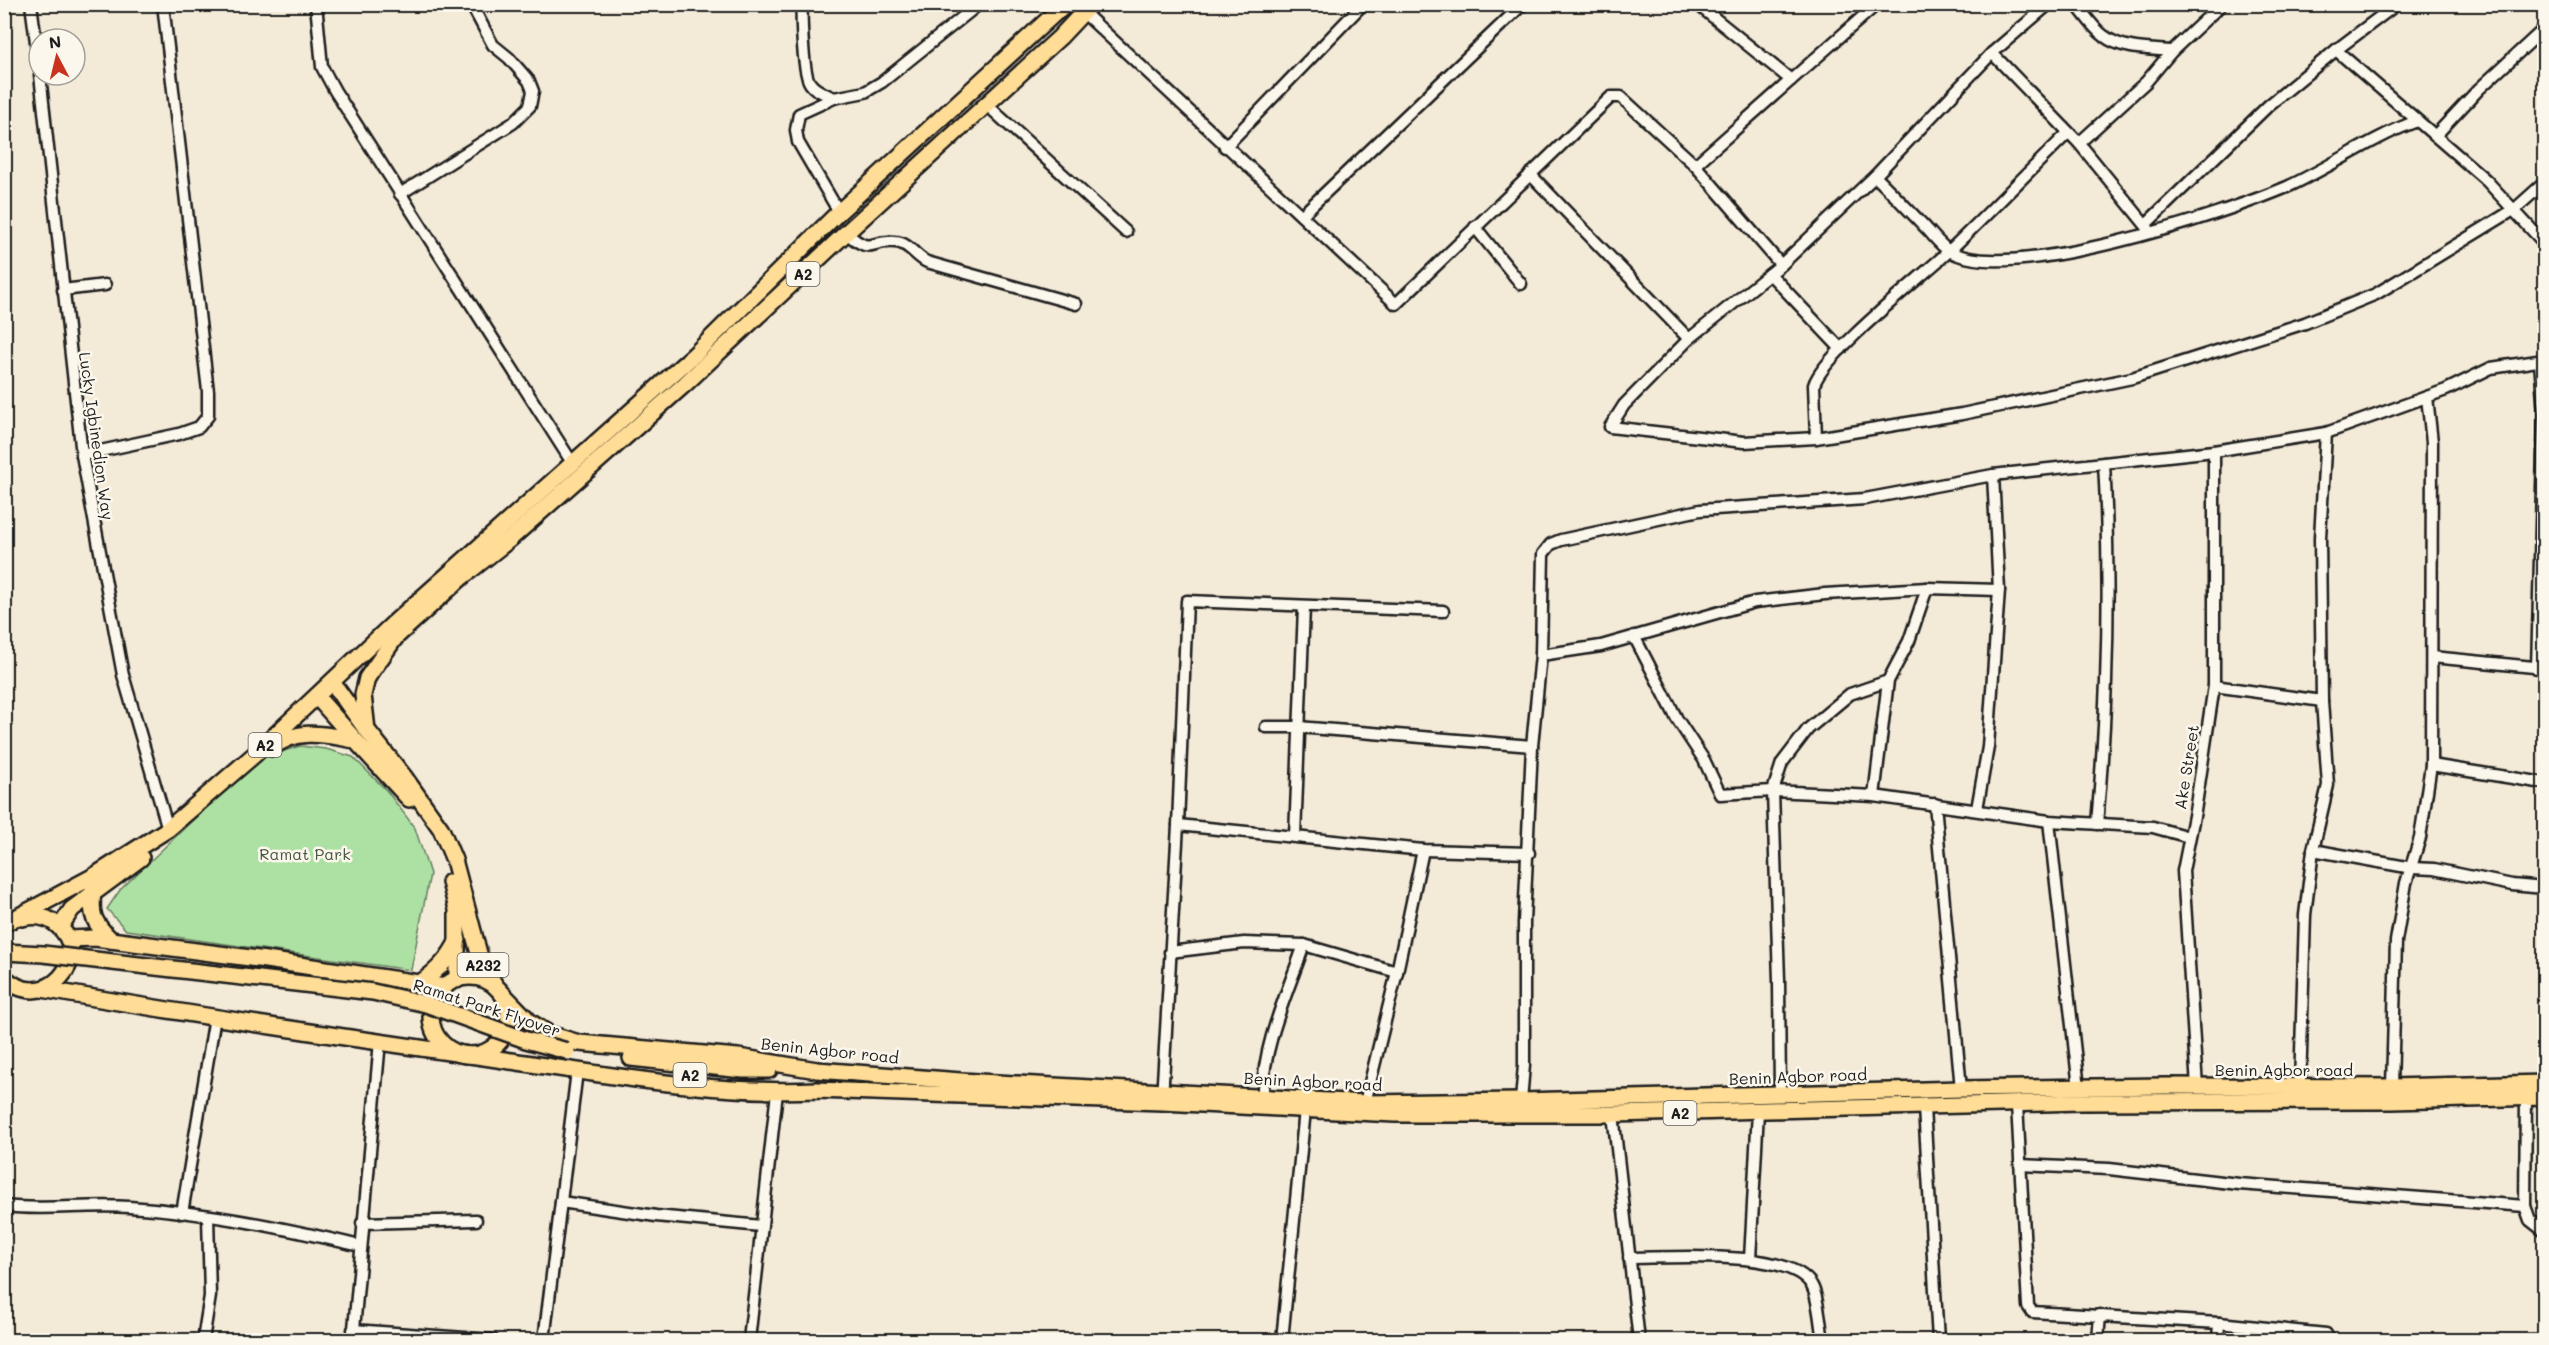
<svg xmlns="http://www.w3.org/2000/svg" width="2549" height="1345" font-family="Mali,sans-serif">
<rect width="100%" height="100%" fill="#f4ead8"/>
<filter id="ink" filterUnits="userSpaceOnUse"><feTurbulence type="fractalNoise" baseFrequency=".0167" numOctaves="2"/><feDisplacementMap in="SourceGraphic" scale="12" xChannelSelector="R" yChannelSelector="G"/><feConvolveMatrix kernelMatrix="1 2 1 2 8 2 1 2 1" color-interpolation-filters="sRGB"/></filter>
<g filter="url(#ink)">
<!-- green -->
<path fill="#ade1a3" stroke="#647e60" stroke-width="1.5" d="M 300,746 L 326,749 L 353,757 L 387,791 L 415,828 L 430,874 L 411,970 L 126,930 L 107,909 L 120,890 L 243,772 L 265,757 Z"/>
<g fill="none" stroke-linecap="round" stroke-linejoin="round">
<!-- minor casing -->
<g stroke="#1c1c1c" stroke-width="15">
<g id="minor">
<path d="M 31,4 L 39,65"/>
<path d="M 316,4 L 322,67 L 335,91 L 573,464"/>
<path d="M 802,4 C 801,18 803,74 810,83 C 815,91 826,94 834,98"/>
<path d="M 1697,4 L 1791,80"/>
<path d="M 2049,4 L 1992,53 L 1875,176 L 1781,265 L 1689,339 L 1624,405 L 1610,427 L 1744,442 L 1816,438 L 1962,414 L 2132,378 L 2305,323 L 2376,294 L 2515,209 L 2544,183"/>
<path d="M 2076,4 C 2085,15 2093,28 2104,36 C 2122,50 2150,49 2172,51"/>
<path d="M 2397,4 L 2336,50 L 2486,180 L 2544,243"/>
<path d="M 1083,12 L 1396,304 L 1611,97 L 1621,97 L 1695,165 L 1781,265"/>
<path d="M 1992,53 L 2079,143 L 2148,228"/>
<path d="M 40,75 L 82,455 L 123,675 L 168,829"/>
<path d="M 987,105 L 1126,232"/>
<path d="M 2435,136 L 2479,89 L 2544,29"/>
<path d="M 2079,143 L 2146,82 L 2172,51 L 2222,4"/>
<path d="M 1225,147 L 1363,4"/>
<path d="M 1695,165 L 1877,4"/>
<path d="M 1530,174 L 1689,339"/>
<path d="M 1875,176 C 1892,193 1909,210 1926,228 C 1933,235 1940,245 1948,250 C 2004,287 2226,213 2287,187 C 2331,167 2371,138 2417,121"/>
<path d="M 400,194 L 513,123 L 530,106 L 533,91 L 529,81 L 509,58 L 493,45 L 471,4"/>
<path d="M 839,212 L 798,142 L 796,130 L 799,114 L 834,98 L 865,92 L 882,82 L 979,4"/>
<path d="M 1302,215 L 1523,4"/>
<path d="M 2146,224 L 2269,105 L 2336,50"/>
<path d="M 1475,227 L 1521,284"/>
<path d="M 846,233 C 874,256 867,240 895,242 C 908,242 916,257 927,262 L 1076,304"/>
<path d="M 1770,274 L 1841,349"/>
<path d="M 63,290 L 105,285"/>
<path d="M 1816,438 L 1814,385 C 1822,356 1920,278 1947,253 C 1988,214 2027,173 2068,133"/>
<path d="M 82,455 L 179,434 L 199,427 L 208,416 L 208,391 L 163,4"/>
<path d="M 1634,636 L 1677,719 L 1704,760 L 1720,794 L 1773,791 L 1874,796 L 2049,821 L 2153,827 L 2189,837"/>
<path d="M 1541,655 L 1601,646 L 1755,602 L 1825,594 L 1927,588 L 1999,590"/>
<path d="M 2432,657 L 2544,668"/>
<path d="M 2537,668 L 2544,414 L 2540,361"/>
<path d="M 2214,686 L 2322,701"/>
<path d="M 1266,727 L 1298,727 L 1532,746"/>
<path d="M 2431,765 L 2544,783"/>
<path d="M 1874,796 L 1888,681 L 1909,641 L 1927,588"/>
<path d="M 1935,804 L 1961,1089"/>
<path d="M 1977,809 L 1988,747 L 1999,590 L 1993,475"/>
<path d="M 2049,821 L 2079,1088"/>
<path d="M 2097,824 C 2108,701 2111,587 2104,463"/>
<path d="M 1178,825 L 1423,850 L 1529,853"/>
<path d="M 1295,836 L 1304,607"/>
<path d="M 2313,850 L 2412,868 L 2434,869 L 2512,885 L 2544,888"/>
<path d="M 1170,952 L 1244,943 L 1304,945 L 1397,972"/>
<path d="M 2197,1087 L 2183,871 L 2195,811 L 2214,686 L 2214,451"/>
<path d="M 2300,1087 L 2305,915 L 2313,850 L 2328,785 L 2322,701 L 2320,538 L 2326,433"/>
<path d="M 2392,1087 L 2396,941 L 2406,883 L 2420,838 L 2431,765 L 2432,442 L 2427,397"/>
<path d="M 1780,1095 L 1779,981 L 1773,791 L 1782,763 L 1808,729 L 1850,694 L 1888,681"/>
<path d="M 1263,1097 C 1261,1049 1288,991 1304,945"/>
<path d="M 2526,1098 L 2525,1206 L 2530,1220 L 2544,1231"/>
<path d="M 1162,1099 L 1178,825 L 1187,601 L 1443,611"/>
<path d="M 1521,1101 L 1524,1065 L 1524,922 L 1532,746 L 1541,655 L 1543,554 L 1551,544 L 1561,540 L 1700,510 L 1865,499 L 1993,475 L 2214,451 L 2326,433 L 2446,390 L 2491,368 L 2544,360"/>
<path d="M 1365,1103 L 1397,972 L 1423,850"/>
<path d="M 2017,1104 L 2028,1306 L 2032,1312 L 2219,1323 L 2326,1334 L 2329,1340"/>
<path d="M 1924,1108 L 1938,1340"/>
<path d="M 1613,1114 L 1639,1340"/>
<path d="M 2020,1165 L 2109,1169 L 2239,1184 L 2525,1206"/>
<path d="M 561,1202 L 656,1216 L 761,1226"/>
<path d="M 4,1206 C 45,1211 87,1204 129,1207 C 207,1212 284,1228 360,1246"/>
<path d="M 182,1213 L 215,1017"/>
<path d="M 362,1223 L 476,1220"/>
<path d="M 1629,1258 C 1668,1258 1792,1248 1812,1286 C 1819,1299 1820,1325 1823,1340"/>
<path d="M 1750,1259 L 1758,1111"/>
<path d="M 353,1330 L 493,1340"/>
<path d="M 203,1340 L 210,1296 L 208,1216"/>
<path d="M 353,1340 L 380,1041"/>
<path d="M 544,1340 L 577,1071"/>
<path d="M 749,1340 L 777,1092"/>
<path d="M 1282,1340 L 1305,1110"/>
<path d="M 2098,1340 L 2100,1315"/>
<path d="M 2218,1340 L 2219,1323"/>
</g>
</g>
<!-- highway casing -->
<g stroke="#1c1c1c" stroke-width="20">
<g id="highway">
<path d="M 395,638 L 367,678 L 363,695 L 367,730 L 405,778 L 441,829 L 454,860 L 481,961 L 496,987 L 530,1022 L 549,1034 L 579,1043 L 738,1057 L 817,1070 L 961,1081 L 1365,1103 L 1521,1101 L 1961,1089 L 2165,1086 L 2392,1087 L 2544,1083"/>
<path d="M 388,644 L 462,577 L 510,539 L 685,384 L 846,233 L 1060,37 L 1091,4"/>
<path d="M 332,682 L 365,728"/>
<path d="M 317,697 L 355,740"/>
<path d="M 272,748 C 297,727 326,735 355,740 L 409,799"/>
<path d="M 450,882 L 457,909 L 457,980"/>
<path d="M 93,891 C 90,916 94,923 111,940"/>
<path d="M 4,924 L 94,876 L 168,829 L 254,755 L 395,622 L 694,355 L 839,212 L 1065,4"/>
<path d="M 60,927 L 72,909 L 141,858"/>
<path d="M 68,939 L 95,938 L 266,960 L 445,987"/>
<path d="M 4,977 C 44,1016 96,957 57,925 C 47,916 35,915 22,918"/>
<circle cx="470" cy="1016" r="39"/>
<path d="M 420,983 C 437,971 449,959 458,940"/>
<path d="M 42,989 C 196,1016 350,1038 504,1060 C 603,1074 716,1095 816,1090 L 1162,1102 L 1395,1114 L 1613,1114 L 2081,1102 L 2392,1101 L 2544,1097"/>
<path d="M 631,1058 L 743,1070 L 769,1070"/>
</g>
</g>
<!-- minor -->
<use href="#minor" stroke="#fbf7ec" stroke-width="10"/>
<!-- highway -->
<use href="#highway" stroke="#ffdd96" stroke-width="15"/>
<!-- highway-bridge casing -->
<g stroke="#1c1c1c" stroke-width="20" stroke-linecap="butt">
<path id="highway-bridge" d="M 4,952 L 43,954 L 373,992 L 426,1004 L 526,1040 L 567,1051"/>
</g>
<!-- highway-bridge -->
<use href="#highway-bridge" stroke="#ffdd96" stroke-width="15"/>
</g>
</g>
<g text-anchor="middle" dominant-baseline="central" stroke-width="5" stroke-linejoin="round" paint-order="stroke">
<!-- shield labels -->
<g fill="#fbf7ec" stroke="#5f5e5a" stroke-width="1.5">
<rect x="786.5" y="262" width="33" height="24" rx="4.5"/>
<rect x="248.5" y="733" width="33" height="24" rx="4.5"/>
<rect x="457.5" y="953" width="51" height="24" rx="4.5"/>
<rect x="673.5" y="1063" width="33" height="24" rx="4.5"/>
<rect x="1663.5" y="1101" width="33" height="24" rx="4.5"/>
</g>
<g font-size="15" font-weight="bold" fill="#1c1c1c">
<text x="803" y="274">A2</text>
<text x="265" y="745">A2</text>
<text x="483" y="965">A232</text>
<text x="690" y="1075">A2</text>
<text x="1680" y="1113">A2</text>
</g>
<!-- street labels -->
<g font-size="16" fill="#1c1c1c" stroke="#fbf7ec">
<text transform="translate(97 436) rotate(82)">Lucky Igbinedion Way</text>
<text transform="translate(2186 767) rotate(-81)">Ake Street</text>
<text transform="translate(487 1007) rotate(18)">Ramat Park Flyover</text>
<text transform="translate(830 1050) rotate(6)">Benin Agbor road</text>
<text x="2284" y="1069">Benin Agbor road</text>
<text transform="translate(1798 1076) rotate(-2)">Benin Agbor road</text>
<text transform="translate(1313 1081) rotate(3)">Benin Agbor road</text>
</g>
<!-- park labels -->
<g font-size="16" fill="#485744" stroke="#fbf7ec">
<text x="305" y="853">Ramat Park</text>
</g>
</g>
<!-- margin -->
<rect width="2549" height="1345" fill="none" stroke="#fbf7ec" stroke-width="24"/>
<rect x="12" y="12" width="2525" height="1321" fill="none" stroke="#1c1c1c" stroke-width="2" filter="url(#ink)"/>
<!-- north arrow -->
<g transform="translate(57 57) rotate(353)"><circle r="28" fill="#fbf7ec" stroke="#a29f99" stroke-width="1.5"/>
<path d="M0-4.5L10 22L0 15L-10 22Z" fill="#c8321e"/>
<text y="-9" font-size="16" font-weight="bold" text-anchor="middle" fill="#1c1c1c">N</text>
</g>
</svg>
